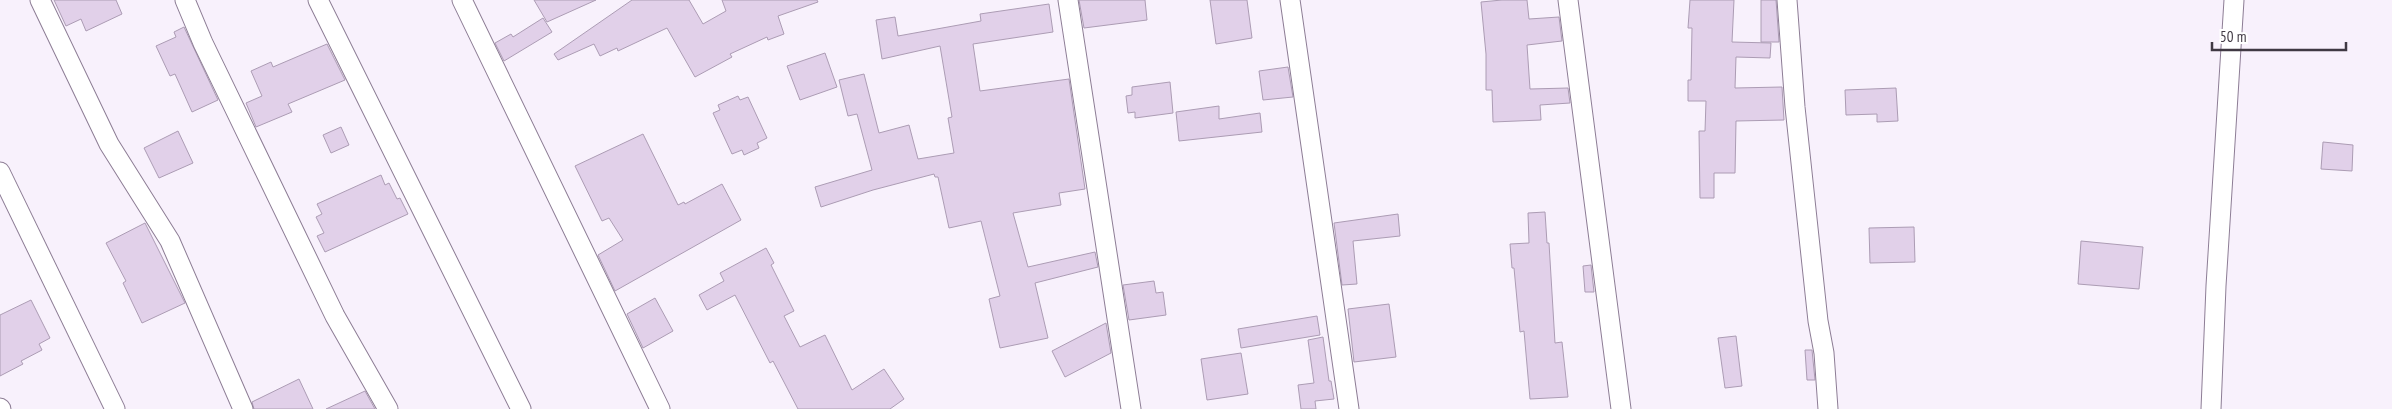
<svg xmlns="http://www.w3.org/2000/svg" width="2392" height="409" font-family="'PT Sans Narrow',sans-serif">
<rect width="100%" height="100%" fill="#f8f1fc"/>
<!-- building -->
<g fill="#e1d0e9" stroke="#ac9cb4">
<path d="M 54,0 L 116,0 L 122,14 L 86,31 L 81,19 L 66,26 Z"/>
<path d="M 534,0 L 596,0 L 547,22 Z"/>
<path d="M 632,0 L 689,0 L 703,24 L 726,11 L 722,0 L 817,0 L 818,2 L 778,16 L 784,34 L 768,40 L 767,37 L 730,54 L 732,57 L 695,77 L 667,28 L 618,51 L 617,48 L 600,56 L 594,44 L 558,60 L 554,54 Z"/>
<path d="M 1079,0 L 1145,0 L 1147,20 L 1084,28 Z"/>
<path d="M 1210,0 L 1247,0 L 1252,38 L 1216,44 Z"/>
<path d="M 1502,0 L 1527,0 L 1529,19 L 1559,17 L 1562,41 L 1527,45 L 1530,89 L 1568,88 L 1570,103 L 1540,105 L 1541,120 L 1493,122 L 1492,90 L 1486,90 L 1486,54 L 1481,2 Z"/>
<path d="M 1690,0 L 1734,0 L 1732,42 L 1771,43 L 1770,58 L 1736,57 L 1735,88 L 1782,87 L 1784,120 L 1736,121 L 1735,173 L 1714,173 L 1714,198 L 1700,198 L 1699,131 L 1705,131 L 1706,101 L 1688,101 L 1688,80 L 1691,80 L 1692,28 L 1688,28 Z"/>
<path d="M 1761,0 L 1776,0 L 1779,42 L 1761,42 Z"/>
<path d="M 1049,4 L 1053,32 L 973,44 L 980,91 L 1069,79 L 1085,189 L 1059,193 L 1061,205 L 1013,213 L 1028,267 L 1095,252 L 1098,267 L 1035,283 L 1048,338 L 1000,348 L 989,299 L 1000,296 L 981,221 L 949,228 L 938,177 L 935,177 L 934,174 L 873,190 L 821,207 L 815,187 L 872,170 L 857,114 L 848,116 L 839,80 L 864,74 L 879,133 L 909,125 L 918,159 L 954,153 L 948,118 L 952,117 L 940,46 L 882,59 L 876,20 L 895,17 L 898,36 L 981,21 L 980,14 Z"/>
<path d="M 543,18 L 552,32 L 504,61 L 495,43 L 511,34 L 513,37 Z"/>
<path d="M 184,27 L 218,100 L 192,112 L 175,74 L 170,76 L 156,46 L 176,37 L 174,32 Z"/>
<path d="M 327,44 L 345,80 L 288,104 L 292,112 L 256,127 L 246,103 L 262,96 L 251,71 L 271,62 L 273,67 Z"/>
<path d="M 825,53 L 837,87 L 800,100 L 787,66 Z"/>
<path d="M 1288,67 L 1293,97 L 1263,100 L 1259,71 Z"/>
<path d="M 1170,82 L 1173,113 L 1135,118 L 1135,112 L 1128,113 L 1126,96 L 1132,95 L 1132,87 Z"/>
<path d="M 1896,88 L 1898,121 L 1877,122 L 1877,114 L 1846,115 L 1845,90 Z"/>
<path d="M 738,96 L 740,100 L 748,97 L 767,138 L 757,143 L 759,148 L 744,155 L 742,150 L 732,154 L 713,113 L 720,110 L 718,105 Z"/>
<path d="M 1219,106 L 1219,119 L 1260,113 L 1262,132 L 1179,141 L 1176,112 Z"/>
<path d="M 341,127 L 349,145 L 331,153 L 323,135 Z"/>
<path d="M 178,131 L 193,163 L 159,178 L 144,148 Z"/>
<path d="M 643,134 L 678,205 L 684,202 L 685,204 L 722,184 L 741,220 L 615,291 L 598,255 L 623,240 L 609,218 L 602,221 L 575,166 Z"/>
<path d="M 2323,142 L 2353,145 L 2352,171 L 2321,169 Z"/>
<path d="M 381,175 L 385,185 L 389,183 L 397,199 L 400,198 L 408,214 L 325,252 L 317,236 L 324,233 L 316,217 L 322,214 L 317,204 Z"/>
<path d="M 1545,212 L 1547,243 L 1549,243 L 1555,343 L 1562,342 L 1568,397 L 1530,399 L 1524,331 L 1520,332 L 1514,268 L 1512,268 L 1510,244 L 1529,243 L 1528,213 Z"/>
<path d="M 1398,214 L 1400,236 L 1353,241 L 1357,284 L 1342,285 L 1334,223 Z"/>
<path d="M 145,223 L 185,303 L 142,323 L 123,283 L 126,281 L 106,243 Z"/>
<path d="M 1914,227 L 1915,262 L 1870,263 L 1869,228 Z"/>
<path d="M 2081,241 L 2143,247 L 2139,289 L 2078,284 Z"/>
<path d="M 766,248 L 774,263 L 771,265 L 794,311 L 784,316 L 800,347 L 825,335 L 852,390 L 884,369 L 904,399 L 890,409 L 798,409 L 773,361 L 770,363 L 735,295 L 707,310 L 699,295 L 724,281 L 720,273 Z"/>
<path d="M 1591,265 L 1594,292 L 1585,292 L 1583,266 Z"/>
<path d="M 1154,281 L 1156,293 L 1163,292 L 1166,315 L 1129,320 L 1123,285 Z"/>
<path d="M 655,298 L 673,331 L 643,348 L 627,314 Z"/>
<path d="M 31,300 L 50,338 L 39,344 L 42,350 L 21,361 L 23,364 L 0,376 L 0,315 Z"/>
<path d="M 1389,304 L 1396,357 L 1354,362 L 1348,309 Z"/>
<path d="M 1317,316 L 1320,335 L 1241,348 L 1238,329 Z"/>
<path d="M 1106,323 L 1111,353 L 1065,377 L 1052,351 Z"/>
<path d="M 1736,336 L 1742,386 L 1725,388 L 1718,338 Z"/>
<path d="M 1323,337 L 1329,381 L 1331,381 L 1334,399 L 1315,401 L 1316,409 L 1301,409 L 1298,385 L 1314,383 L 1308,340 Z"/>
<path d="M 1805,350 L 1812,350 L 1815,380 L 1807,380 Z"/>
<path d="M 1241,353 L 1248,394 L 1207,400 L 1201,359 Z"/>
<path d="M 299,379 L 313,409 L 254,409 L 252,402 Z"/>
<path d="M 365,391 L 375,409 L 326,409 Z"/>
</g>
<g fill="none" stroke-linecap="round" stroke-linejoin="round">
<!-- street casing -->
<g stroke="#8d7d95" stroke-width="21">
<g id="street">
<path d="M 40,0 L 109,144 L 170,241 L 243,409"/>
<path d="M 185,0 L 203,43 L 335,316 L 388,409"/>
<path d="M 318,0 L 521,409"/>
<path d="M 462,0 L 660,409"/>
<path d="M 1068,0 L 1131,409"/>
<path d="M 1290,0 L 1349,409"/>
<path d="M 1568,0 L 1621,409"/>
<path d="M 1787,0 L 1795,107 L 1818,321 L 1824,353 L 1828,409"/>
<path d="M 0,172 L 115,409"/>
<path d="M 0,408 L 1,409"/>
<path d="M 2211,409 L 2216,286 L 2234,0"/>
</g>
</g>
<!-- street -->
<use href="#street" stroke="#fff" stroke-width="19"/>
</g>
<!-- scale -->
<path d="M2212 42v8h134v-8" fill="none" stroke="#403943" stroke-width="2.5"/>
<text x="2220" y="42" font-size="15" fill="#403943" stroke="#ffffff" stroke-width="4" paint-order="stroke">50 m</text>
</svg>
